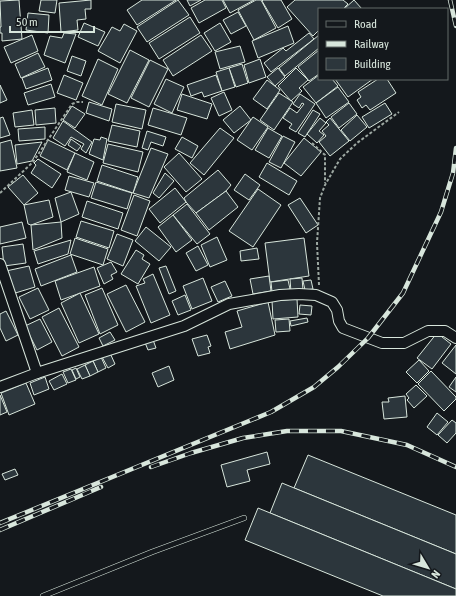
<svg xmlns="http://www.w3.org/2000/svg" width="456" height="596" font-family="'Asap Condensed',sans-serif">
<rect width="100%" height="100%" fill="#14181c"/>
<!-- building -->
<g fill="#2c363c" stroke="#d8e6dc">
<path d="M 19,0 L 22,39 L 2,41 L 2,33 L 0,33 L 0,27 L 1,27 L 0,1 Z"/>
<path d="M 41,0 L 57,0 L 55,13 L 39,11 Z"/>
<path d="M 91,0 L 91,9 L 85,9 L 86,19 L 77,20 L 78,30 L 61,32 L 59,3 Z"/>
<path d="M 142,0 L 176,0 L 137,25 L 127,10 Z"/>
<path d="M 178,0 L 189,15 L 147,42 L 137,27 Z"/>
<path d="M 187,0 L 201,0 L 190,6 Z"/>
<path d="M 205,0 L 222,0 L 226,8 L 199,23 L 191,8 Z"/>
<path d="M 223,0 L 254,0 L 230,13 Z"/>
<path d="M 256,0 L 261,0 L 276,28 L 254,40 L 238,10 Z"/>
<path d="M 263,0 L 281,0 L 292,19 L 278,28 L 262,1 Z"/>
<path d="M 295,0 L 343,0 L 348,4 L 343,9 L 319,9 L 319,30 L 313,36 L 287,7 Z"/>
<path d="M 354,0 L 362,9 L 344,9 Z"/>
<path d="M 238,12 L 246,26 L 231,34 L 223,20 Z"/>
<path d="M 28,13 L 49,15 L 48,33 L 26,30 Z"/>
<path d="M 190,17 L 200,33 L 159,59 L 149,43 Z"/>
<path d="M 84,23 L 105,32 L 98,46 L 78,37 Z"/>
<path d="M 220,23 L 231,42 L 215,51 L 204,33 Z"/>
<path d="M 124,24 L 137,31 L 120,63 L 98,51 L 112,27 L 120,31 Z"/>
<path d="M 288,26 L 294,43 L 258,58 L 252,41 Z"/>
<path d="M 64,33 L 76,34 L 65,63 L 44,55 L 50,36 L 62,38 Z"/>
<path d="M 309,33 L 314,39 L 271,72 L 264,63 L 283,48 L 286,51 Z"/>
<path d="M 32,35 L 38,51 L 11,63 L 4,47 Z"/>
<path d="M 201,35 L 212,51 L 173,76 L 163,60 Z"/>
<path d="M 319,35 L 319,48 L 285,76 L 279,68 Z"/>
<path d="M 240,46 L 245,62 L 220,69 L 215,52 Z"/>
<path d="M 130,50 L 149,60 L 127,103 L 108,94 Z"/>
<path d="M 319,50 L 319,74 L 309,81 L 298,67 Z"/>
<path d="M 38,53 L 45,67 L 21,78 L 15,64 Z"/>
<path d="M 72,56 L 86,61 L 81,76 L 67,71 Z"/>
<path d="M 98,59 L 118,69 L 102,105 L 82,96 Z"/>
<path d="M 260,59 L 266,77 L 249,83 L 244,65 Z"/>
<path d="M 150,60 L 168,69 L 149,107 L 131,98 Z"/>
<path d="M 242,64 L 248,83 L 236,87 L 229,68 Z"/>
<path d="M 48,68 L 52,80 L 26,89 L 22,78 Z"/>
<path d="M 229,68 L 235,87 L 222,91 L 216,72 Z"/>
<path d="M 278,68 L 285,77 L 275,86 L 267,77 Z"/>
<path d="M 296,68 L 308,80 L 299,88 L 302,91 L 291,101 L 278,86 Z"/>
<path d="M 64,75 L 83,83 L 76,100 L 57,93 Z"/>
<path d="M 216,75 L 222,91 L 204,97 L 202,92 L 191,96 L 187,85 Z"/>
<path d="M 319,75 L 319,79 L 332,79 L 338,86 L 316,103 L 303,87 Z"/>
<path d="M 166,79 L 184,87 L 172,113 L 154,104 Z"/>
<path d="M 335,79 L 373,79 L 348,97 Z"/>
<path d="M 378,79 L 387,79 L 396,93 L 370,110 L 366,105 L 362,108 L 357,100 L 361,97 L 358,92 Z"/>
<path d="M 267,80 L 280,90 L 267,109 L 253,99 Z"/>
<path d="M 51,84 L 55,97 L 28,105 L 24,93 Z"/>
<path d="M 0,85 L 7,100 L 0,103 Z"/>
<path d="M 338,87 L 349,102 L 326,118 L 316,103 Z"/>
<path d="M 224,92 L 232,110 L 219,116 L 211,98 Z"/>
<path d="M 279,93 L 293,102 L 274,130 L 260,120 Z"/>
<path d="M 182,94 L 212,104 L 207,119 L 177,110 Z"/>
<path d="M 300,94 L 315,104 L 296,132 L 289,128 L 292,124 L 283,118 L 290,108 L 297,113 L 304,104 L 302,103 L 299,108 L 293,104 Z"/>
<path d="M 89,102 L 112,109 L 109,121 L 86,113 Z"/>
<path d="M 349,103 L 357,114 L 339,128 L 331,117 Z"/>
<path d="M 385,103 L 392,114 L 369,128 L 362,117 Z"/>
<path d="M 116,104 L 146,110 L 142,129 L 112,122 Z"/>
<path d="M 72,106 L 85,114 L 75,128 L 63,120 Z"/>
<path d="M 240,106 L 251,120 L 234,133 L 223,120 Z"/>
<path d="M 55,108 L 56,123 L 36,125 L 35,110 Z"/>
<path d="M 153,108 L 187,118 L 181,135 L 148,125 Z"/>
<path d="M 32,110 L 34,125 L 15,127 L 13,113 Z"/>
<path d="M 313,110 L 320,114 L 305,137 L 298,133 Z"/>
<path d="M 357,115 L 367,127 L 350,141 L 341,130 Z"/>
<path d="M 3,117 L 10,135 L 0,138 L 0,118 Z"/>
<path d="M 253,117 L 268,127 L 252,150 L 237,140 Z"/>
<path d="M 320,118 L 326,123 L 319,131 L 324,135 L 317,143 L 307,134 Z"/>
<path d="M 330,118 L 349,141 L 330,156 L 319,142 L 326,136 L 322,131 L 329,125 L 326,122 Z"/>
<path d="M 63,121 L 92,142 L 86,153 L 81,149 L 84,144 L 71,137 L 65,146 L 53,138 Z"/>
<path d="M 112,125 L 140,131 L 137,147 L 108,141 Z"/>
<path d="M 45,127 L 45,139 L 19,141 L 18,129 Z"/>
<path d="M 220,128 L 234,138 L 204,175 L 190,163 Z"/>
<path d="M 268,128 L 282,136 L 269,158 L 255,150 Z"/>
<path d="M 147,131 L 166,137 L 163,146 L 151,142 L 148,150 L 142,148 Z"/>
<path d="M 283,136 L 295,142 L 281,168 L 269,162 Z"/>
<path d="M 101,137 L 107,139 L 103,160 L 89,154 L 94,139 L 100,140 Z"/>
<path d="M 182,137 L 198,146 L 192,158 L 175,149 Z"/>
<path d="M 304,138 L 321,152 L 301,176 L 284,163 Z"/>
<path d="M 71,139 L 81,146 L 77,151 L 68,145 Z"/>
<path d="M 11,140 L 17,168 L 0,171 L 0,143 Z"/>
<path d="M 48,140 L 75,153 L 67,170 L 40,156 Z"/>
<path d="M 42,142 L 32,161 L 17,164 L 15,145 Z"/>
<path d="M 108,144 L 143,152 L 138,172 L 103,163 Z"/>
<path d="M 151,148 L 168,154 L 149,198 L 133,193 Z"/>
<path d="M 75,153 L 94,162 L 87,180 L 67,172 Z"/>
<path d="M 179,153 L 202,179 L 186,192 L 164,167 Z"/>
<path d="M 38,159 L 61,174 L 52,188 L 31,173 L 36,165 L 34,163 Z"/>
<path d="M 267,163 L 297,181 L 289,195 L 259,177 Z"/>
<path d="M 102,165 L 138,177 L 133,193 L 97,181 Z"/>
<path d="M 218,170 L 231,185 L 226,191 L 196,213 L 186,202 L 184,198 Z"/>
<path d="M 165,173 L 174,181 L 159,198 L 153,193 Z"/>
<path d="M 245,174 L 260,185 L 249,200 L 234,190 Z"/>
<path d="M 23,175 L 38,193 L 24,205 L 8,187 Z"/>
<path d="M 69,176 L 94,183 L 89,197 L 65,190 Z"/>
<path d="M 96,182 L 132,193 L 127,209 L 91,198 Z"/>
<path d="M 175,188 L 186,202 L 160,223 L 149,209 Z"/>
<path d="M 258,189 L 281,205 L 253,247 L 229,231 Z"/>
<path d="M 226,191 L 238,207 L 209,230 L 196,213 Z"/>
<path d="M 71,192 L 79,214 L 61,222 L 55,198 Z"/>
<path d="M 134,195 L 150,201 L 137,236 L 121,230 Z"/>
<path d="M 300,198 L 318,225 L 306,233 L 288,205 Z"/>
<path d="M 49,200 L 53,217 L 31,225 L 28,224 L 24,205 Z"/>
<path d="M 87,201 L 123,213 L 118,229 L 82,217 Z"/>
<path d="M 187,204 L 210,234 L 197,244 L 173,215 Z"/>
<path d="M 173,215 L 192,240 L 176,252 L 158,227 Z"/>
<path d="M 81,221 L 114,231 L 109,248 L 76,237 Z"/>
<path d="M 22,222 L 26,238 L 0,244 L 0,227 Z"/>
<path d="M 61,222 L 62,238 L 33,250 L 31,225 Z"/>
<path d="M 146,227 L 171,247 L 159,261 L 135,241 Z"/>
<path d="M 117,234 L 133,240 L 123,266 L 107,259 Z"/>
<path d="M 217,237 L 227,260 L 210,267 L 201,245 Z"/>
<path d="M 75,238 L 108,249 L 103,265 L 70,254 Z"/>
<path d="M 304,238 L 309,276 L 270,282 L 265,243 Z"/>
<path d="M 71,240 L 68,254 L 38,264 L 34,251 Z"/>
<path d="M 23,244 L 26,263 L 4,266 L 2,247 Z"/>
<path d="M 198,246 L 208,265 L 196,271 L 186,253 Z"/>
<path d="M 257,248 L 259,259 L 241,261 L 240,251 Z"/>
<path d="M 136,250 L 144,255 L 142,259 L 150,264 L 138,284 L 121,274 Z"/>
<path d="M 71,255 L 77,272 L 41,286 L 35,269 Z"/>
<path d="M 111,262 L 117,272 L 111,275 L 113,279 L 104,284 L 97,268 Z"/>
<path d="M 29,266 L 35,287 L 12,294 L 6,271 Z"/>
<path d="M 166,266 L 176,291 L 169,294 L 159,268 Z"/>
<path d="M 94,267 L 100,286 L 61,300 L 55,281 Z"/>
<path d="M 153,274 L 170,315 L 151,323 L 136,286 L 145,283 L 143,279 Z"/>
<path d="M 269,276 L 271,291 L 253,294 L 250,279 Z"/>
<path d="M 203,278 L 212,301 L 192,309 L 183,286 Z"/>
<path d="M 302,278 L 303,290 L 291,292 L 290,279 Z"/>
<path d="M 288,280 L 290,289 L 272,292 L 271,282 Z"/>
<path d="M 311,280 L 313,289 L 305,290 L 303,281 Z"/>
<path d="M 225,281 L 232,296 L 218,302 L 211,287 Z"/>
<path d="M 126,285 L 145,322 L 126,332 L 107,294 Z"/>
<path d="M 38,288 L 49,310 L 30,319 L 19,297 Z"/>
<path d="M 102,288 L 118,325 L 100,334 L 85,295 Z"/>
<path d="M 80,293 L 99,334 L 79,343 L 61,303 Z"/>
<path d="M 185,295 L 191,310 L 178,315 L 172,301 Z"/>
<path d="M 297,299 L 298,317 L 273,319 L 272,301 Z"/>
<path d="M 268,302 L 275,335 L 230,349 L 225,332 L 242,327 L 237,311 Z"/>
<path d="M 300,305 L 312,306 L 311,315 L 299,314 Z"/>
<path d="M 59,308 L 79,347 L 62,356 L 42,317 Z"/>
<path d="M 6,311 L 18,335 L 6,341 L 0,328 L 0,314 Z"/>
<path d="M 307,318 L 308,322 L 291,326 L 290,321 Z"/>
<path d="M 40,319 L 52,342 L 37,350 L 25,326 Z"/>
<path d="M 289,319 L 290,331 L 276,332 L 275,320 Z"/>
<path d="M 110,332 L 115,340 L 103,346 L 99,338 Z"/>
<path d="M 437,333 L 451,344 L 432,369 L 417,358 Z"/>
<path d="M 207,335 L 211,346 L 208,347 L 210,353 L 198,356 L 192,339 Z"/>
<path d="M 152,337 L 156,348 L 148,350 L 144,340 Z"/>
<path d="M 456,345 L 456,374 L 442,363 Z"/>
<path d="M 110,353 L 115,364 L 108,368 L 102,357 Z"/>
<path d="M 101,357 L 106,368 L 98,372 L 93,361 Z"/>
<path d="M 419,360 L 429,371 L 417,383 L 406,372 Z"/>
<path d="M 93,361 L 98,372 L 90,376 L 85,365 Z"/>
<path d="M 85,365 L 90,376 L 82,379 L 77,369 Z"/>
<path d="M 169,366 L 174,380 L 158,387 L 152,373 Z"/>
<path d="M 76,368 L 80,377 L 76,379 L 72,370 Z"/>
<path d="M 71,369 L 76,380 L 68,383 L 63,372 Z"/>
<path d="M 431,371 L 456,397 L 456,399 L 444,411 L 418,384 Z"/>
<path d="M 62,374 L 67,384 L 54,390 L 49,381 Z"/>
<path d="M 45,377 L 49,389 L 34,395 L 30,383 Z"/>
<path d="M 456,377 L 456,392 L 449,387 Z"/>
<path d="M 26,383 L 35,404 L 9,415 L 1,393 Z"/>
<path d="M 416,385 L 427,396 L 414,408 L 407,400 L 409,398 L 406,394 Z"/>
<path d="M 0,395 L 7,412 L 0,415 Z"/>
<path d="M 405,396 L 407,417 L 384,419 L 382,402 L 389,402 L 388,398 Z"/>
<path d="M 437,413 L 448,422 L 437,435 L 427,427 Z"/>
<path d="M 452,420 L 456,423 L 456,433 L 447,443 L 438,435 Z"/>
<path d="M 267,452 L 270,464 L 247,470 L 250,481 L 227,487 L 221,465 Z"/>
<path d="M 308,455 L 456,515 L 456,554 L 294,488 Z"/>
<path d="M 15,469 L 18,475 L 5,480 L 2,474 Z"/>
<path d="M 282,483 L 456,554 L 456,589 L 270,513 Z"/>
<path d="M 258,508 L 456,589 L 456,596 L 383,596 L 245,540 Z"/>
</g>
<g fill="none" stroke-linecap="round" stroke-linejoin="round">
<!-- lane casing -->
<g stroke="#d8e6dc" stroke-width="6">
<path id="lane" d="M 43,596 L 152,552 L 244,518"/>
</g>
<!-- street casing -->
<g stroke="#d8e6dc" stroke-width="12">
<g id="street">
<path d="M 0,264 L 37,373"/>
<path d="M 0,387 L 37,373 L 184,326 L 229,304 L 280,295 L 299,294 L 316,295 L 332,302 L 337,310 L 339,321 L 343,328 L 382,343 L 404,343 L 428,331 L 445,331 L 456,338"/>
</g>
</g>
<!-- path -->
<g stroke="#9da8a2" stroke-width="2" stroke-dasharray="3 2" stroke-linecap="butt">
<path d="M 312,143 L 325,155 L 325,183"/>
<path d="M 0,193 L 33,162 L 72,104 L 77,102 L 83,102"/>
<path d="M 319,285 L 317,243 L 320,198 L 325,185 L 340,159 L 357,143 L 399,112"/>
</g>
<!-- lane -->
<use href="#lane" stroke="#14181c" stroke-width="5"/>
<!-- street -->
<use href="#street" stroke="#14181c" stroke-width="10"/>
<!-- rail casing -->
<g stroke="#d8e6dc" stroke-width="4.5">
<g id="rail">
<path d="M 450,0 L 456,26"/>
<path d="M 151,467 L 191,453 L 243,438 L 287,431 L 341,431 L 407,445 L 456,467"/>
<path d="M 0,523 L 271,412 L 314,387 L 338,367 L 368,338 L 403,293 L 441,212 L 453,173 L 456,148"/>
<path d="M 0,530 L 101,487"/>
</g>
</g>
<!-- rail -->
<use href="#rail" stroke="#14181c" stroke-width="3" stroke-dasharray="9" stroke-linecap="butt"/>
</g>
<!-- legend -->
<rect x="318" y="8" width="130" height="72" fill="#14181c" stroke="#626a69"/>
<rect x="326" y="21" width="20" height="6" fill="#14181c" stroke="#626a69"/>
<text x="354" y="28" font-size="12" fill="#d8e6dc">Road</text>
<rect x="326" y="41" width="20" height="6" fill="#d8e6dc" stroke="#626a69"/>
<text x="354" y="48" font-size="12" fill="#d8e6dc">Railway</text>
<rect x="326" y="58" width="20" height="12" fill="#2c363c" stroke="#626a69"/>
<text x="354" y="68" font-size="12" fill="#d8e6dc">Building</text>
<!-- north arrow -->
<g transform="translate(428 568) rotate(128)" stroke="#14181c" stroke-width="3" paint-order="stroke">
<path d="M0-3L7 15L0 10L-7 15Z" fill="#d8e6dc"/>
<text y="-6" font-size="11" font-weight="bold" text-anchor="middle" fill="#d8e6dc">N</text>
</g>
<!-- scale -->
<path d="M10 26v6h84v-6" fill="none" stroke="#d8e6dc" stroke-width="2"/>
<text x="16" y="26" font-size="12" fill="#d8e6dc" stroke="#14181c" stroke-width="3" paint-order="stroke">50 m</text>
</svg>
